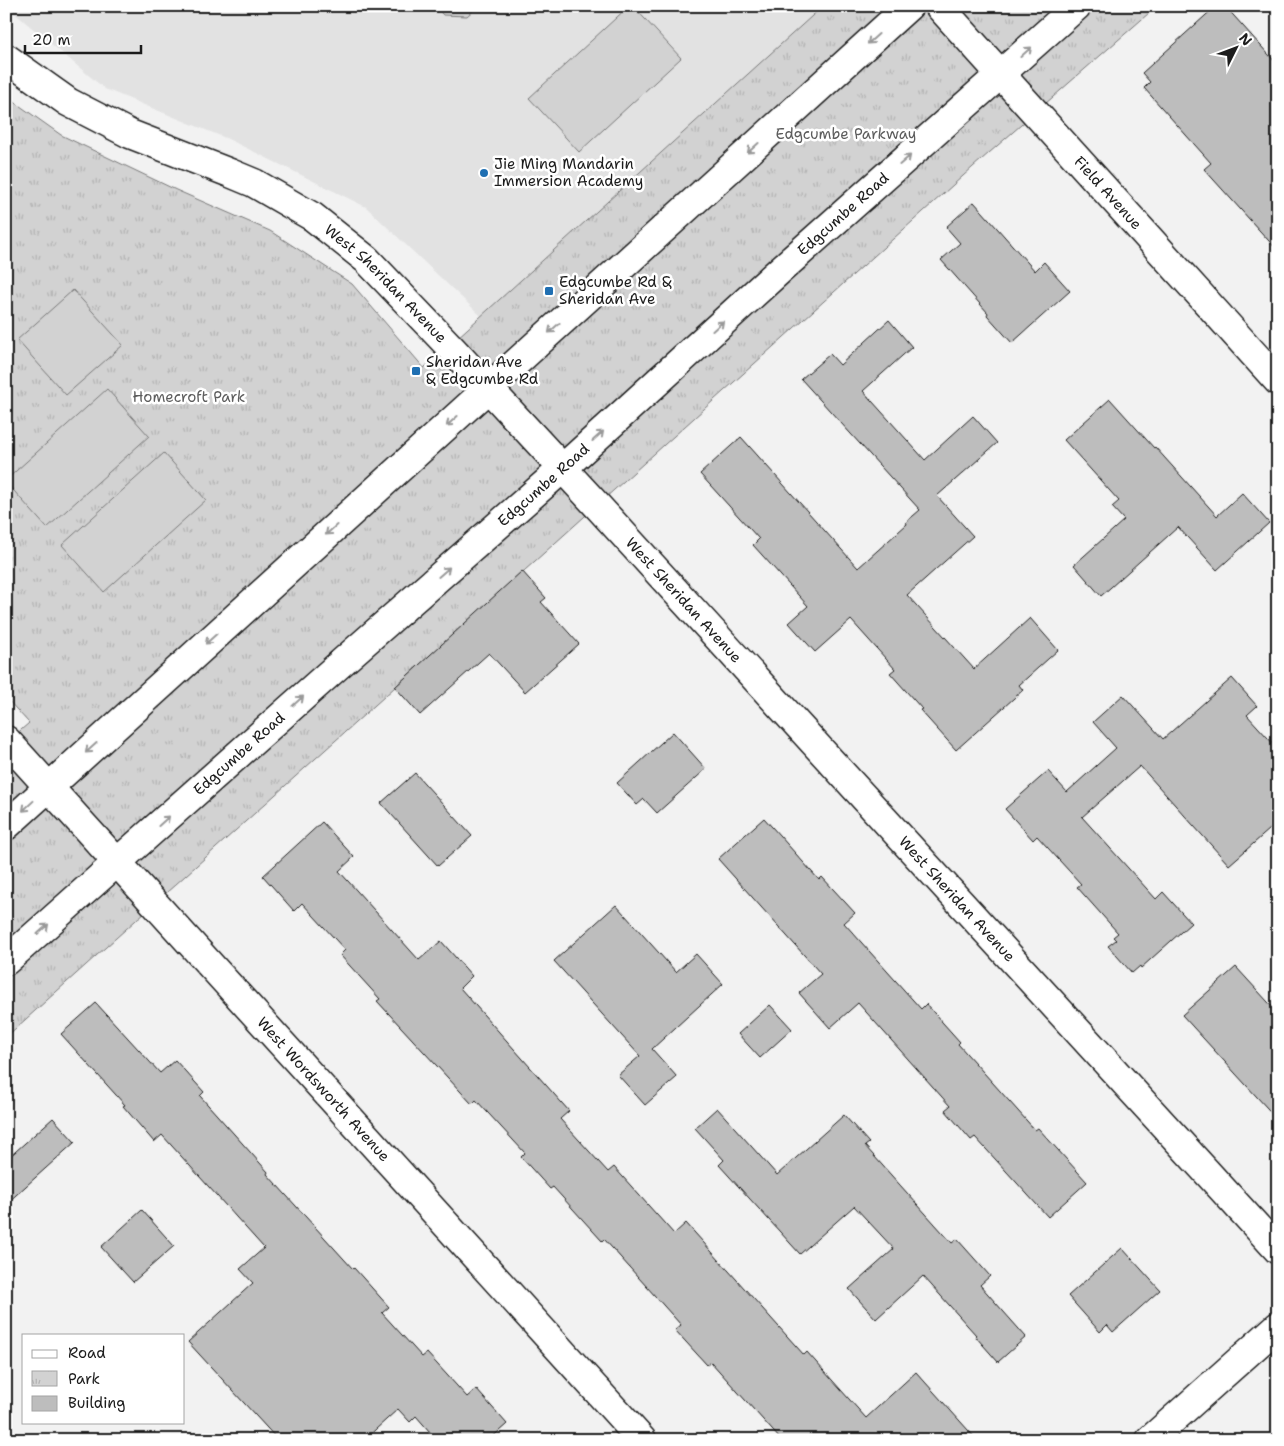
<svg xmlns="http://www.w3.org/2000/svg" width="1284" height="1446" font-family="'Shantell Sans',sans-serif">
<defs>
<pattern id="park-tufts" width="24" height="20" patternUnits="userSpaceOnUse" patternTransform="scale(1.25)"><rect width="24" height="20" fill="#d2d2d2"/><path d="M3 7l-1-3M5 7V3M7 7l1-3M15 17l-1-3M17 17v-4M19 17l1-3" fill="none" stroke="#b4b4b4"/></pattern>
</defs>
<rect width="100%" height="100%" fill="#f2f2f2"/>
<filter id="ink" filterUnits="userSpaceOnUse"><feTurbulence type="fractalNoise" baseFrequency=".02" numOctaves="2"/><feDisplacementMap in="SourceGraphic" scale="10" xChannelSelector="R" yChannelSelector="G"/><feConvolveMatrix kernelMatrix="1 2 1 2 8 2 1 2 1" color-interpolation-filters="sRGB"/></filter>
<g filter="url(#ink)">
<!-- built -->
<path fill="#e2e2e2" d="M 6,6 L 852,6 L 498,332 L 366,207 L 228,139 L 105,89 Z"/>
<!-- park -->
<g fill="url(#park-tufts)" stroke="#777">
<path d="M 435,6 L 478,6 L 467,16 L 443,15 Z"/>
<path d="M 823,6 L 1157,6 L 973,167 L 6,1037 L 6,743 L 29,723 L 6,698 L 6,96 L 61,135 L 176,190 L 270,231 L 352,284 L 424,368 Z"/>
</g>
<!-- pitch -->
<g fill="#d2d2d2" stroke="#777">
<path d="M 629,6 L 633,6 L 681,58 L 579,152 L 529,98 Z"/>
<path d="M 73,290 L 123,345 L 66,395 L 17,340 Z"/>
<path d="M 107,389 L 149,436 L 47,528 L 6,482 L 6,480 Z"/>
<path d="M 164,453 L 206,500 L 104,592 L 62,545 Z"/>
</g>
<!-- building -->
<g fill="#bdbdbd" stroke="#1c1c1c">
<path d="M 1216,6 L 1225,6 L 1278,65 L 1278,251 L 1204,169 L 1211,163 L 1144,88 L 1150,82 L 1142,73 Z"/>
<path d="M 974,202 L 1035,271 L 1044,262 L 1070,291 L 1012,343 L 987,315 L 988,313 L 941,260 L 960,243 L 946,227 Z"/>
<path d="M 889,320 L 912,347 L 863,391 L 925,460 L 973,416 L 997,443 L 937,496 L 973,536 L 907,595 L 974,669 L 1030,618 L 1058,650 L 1019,685 L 1023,690 L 956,750 L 920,710 L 922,709 L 890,673 L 895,669 L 851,620 L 815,652 L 789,623 L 808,606 L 753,545 L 759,539 L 700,474 L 741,437 L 858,568 L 907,524 L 906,522 L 920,510 L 801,379 L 830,354 L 840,365 Z"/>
<path d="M 1110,399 L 1154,448 L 1155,447 L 1217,516 L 1242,493 L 1269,523 L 1217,570 L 1178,527 L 1101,596 L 1074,565 L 1124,520 L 1112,507 L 1119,501 L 1064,440 Z"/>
<path d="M 522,571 L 546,598 L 541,602 L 579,644 L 525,692 L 489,653 L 420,715 L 395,687 Z"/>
<path d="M 1232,678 L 1257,706 L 1247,715 L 1278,749 L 1278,822 L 1229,865 L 1140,766 L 1082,817 L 1156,899 L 1163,892 L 1191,923 L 1141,968 L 1140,966 L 1132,973 L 1108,946 L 1116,940 L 1113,937 L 1118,933 L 1077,887 L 1081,884 L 1037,836 L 1033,840 L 1005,809 L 1048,771 L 1067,792 L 1116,748 L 1093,722 L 1123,695 L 1163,739 Z"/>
<path d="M 673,732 L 706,769 L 657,813 L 644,799 L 637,805 L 617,783 Z"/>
<path d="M 415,773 L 472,836 L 438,866 L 381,803 Z"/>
<path d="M 764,818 L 819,880 L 822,877 L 855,913 L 844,923 L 921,1009 L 926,1004 L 960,1042 L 958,1044 L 1035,1130 L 1038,1128 L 1087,1182 L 1048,1217 L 975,1137 L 971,1140 L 945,1110 L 950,1106 L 858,1003 L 830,1028 L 799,993 L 821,974 L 718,859 Z"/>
<path d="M 322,822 L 354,857 L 339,871 L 419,960 L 441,941 L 472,976 L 460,988 L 569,1111 L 560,1119 L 608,1172 L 614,1167 L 674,1234 L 686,1223 L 804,1355 L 807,1352 L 866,1418 L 916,1372 L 977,1440 L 781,1440 L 711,1362 L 707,1365 L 675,1330 L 681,1325 L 604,1239 L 602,1241 L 553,1187 L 550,1189 L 521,1157 L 525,1153 L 476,1100 L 472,1104 L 377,1001 L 380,999 L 340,955 L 345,950 L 302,903 L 294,911 L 263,876 Z"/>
<path d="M 616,905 L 676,972 L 696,954 L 723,984 L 652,1049 L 677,1077 L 645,1105 L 618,1075 L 640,1056 L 554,961 Z"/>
<path d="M 1236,967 L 1278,1013 L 1278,1120 L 1182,1015 Z"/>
<path d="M 96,1003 L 160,1073 L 175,1060 L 204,1092 L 200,1096 L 268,1172 L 267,1174 L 353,1269 L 354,1268 L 389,1307 L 382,1313 L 422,1357 L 427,1353 L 467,1397 L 476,1389 L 507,1424 L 489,1440 L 437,1440 L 416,1416 L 410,1422 L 398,1409 L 364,1440 L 278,1440 L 188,1342 L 253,1283 L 240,1269 L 264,1248 L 162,1135 L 154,1142 L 123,1106 L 125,1105 L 61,1034 Z"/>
<path d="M 770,1005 L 792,1029 L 760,1058 L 738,1034 Z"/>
<path d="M 717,1108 L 777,1175 L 844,1115 L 869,1143 L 865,1146 L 952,1243 L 957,1239 L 990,1276 L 980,1285 L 1026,1337 L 998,1362 L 975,1336 L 976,1335 L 923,1276 L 876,1319 L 849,1289 L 894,1249 L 854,1206 L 800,1254 L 719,1165 L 724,1160 L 695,1128 Z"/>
<path d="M 53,1118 L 75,1142 L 6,1204 L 6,1160 Z"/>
<path d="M 142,1210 L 174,1246 L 133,1282 L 101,1247 Z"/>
<path d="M 1122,1248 L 1160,1290 L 1113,1332 L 1107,1325 L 1100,1332 L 1068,1296 Z"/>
</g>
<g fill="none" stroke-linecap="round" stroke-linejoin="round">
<!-- minor casing -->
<g stroke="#1c1c1c" stroke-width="31">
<g id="minor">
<path id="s1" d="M 939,6 L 1278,381"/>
<path id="s2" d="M 6,58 L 68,102 L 130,134 L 230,173 L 254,183 L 313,217 L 367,260 L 454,351 L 592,500 L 1278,1250"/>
<path id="s3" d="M 6,740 L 642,1440"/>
<path d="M 1150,1440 L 1278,1326"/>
</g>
</g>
<!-- major casing -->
<g stroke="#1c1c1c" stroke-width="31">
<g id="major">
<path d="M 6,826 L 909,6"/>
<path id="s4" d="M 6,961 L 340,664 L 562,469 L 778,272 L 1077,6"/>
</g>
</g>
<!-- minor -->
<use href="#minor" stroke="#fff" stroke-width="28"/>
<!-- major -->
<use href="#major" stroke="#fff" stroke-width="28"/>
</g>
<!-- one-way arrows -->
<defs><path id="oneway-shaft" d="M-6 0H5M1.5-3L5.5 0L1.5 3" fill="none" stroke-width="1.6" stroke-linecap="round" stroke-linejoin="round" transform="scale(1.25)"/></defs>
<g stroke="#999">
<use href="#oneway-shaft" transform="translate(873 39) rotate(138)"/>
<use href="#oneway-shaft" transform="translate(1026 52) rotate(-42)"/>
<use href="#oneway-shaft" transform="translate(753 148) rotate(138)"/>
<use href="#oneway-shaft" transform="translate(905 160) rotate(-41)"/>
<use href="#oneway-shaft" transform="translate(718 326) rotate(-42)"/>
<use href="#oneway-shaft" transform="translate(554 328) rotate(138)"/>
<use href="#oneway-shaft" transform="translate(452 421) rotate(138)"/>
<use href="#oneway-shaft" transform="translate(598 436) rotate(-42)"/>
<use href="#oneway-shaft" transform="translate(331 530) rotate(138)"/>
<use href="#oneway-shaft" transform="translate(444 572) rotate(-41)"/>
<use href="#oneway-shaft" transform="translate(211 639) rotate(138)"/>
<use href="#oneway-shaft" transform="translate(298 701) rotate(-42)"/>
<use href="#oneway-shaft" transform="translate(91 748) rotate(138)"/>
<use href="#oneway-shaft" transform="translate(28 806) rotate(137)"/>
<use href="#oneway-shaft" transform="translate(164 821) rotate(-42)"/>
<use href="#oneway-shaft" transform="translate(43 929) rotate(-42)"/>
</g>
</g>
<!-- markers -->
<g fill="#1f6fb2" stroke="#fff" stroke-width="2">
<circle cx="484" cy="173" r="5"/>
<rect x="544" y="286" width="10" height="10" rx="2.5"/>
<rect x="411" y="366" width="10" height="10" rx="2.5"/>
</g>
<g text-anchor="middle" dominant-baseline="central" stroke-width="5" stroke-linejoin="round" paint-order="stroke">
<!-- park labels -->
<g font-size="15" fill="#5c5c5c" stroke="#fff">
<text x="846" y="134">Edgcumbe Parkway</text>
<text x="189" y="397">Homecroft Park</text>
</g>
<!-- poi labels -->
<g font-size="15" fill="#1c1c1c" stroke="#fff" text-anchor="start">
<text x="494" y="164">Jie Ming Mandarin<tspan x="494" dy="17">Immersion Academy</tspan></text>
<text x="559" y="282">Edgcumbe Rd &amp;<tspan x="559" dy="17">Sheridan Ave</tspan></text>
<text x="426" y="362">Sheridan Ave<tspan x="426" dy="17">&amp; Edgcumbe Rd</tspan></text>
</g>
<!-- street labels -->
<g font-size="15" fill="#1c1c1c" stroke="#fff">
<text stroke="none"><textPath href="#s1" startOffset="252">Field Avenue</textPath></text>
<text stroke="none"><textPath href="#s4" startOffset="1122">Edgcumbe Road</textPath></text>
<text stroke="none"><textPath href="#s2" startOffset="446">West Sheridan Avenue</textPath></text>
<text stroke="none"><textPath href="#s4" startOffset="718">Edgcumbe Road</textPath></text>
<text stroke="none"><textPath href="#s2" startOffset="881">West Sheridan Avenue</textPath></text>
<text stroke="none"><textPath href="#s4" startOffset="312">Edgcumbe Road</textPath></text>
<text stroke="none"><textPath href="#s2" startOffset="1286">West Sheridan Avenue</textPath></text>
<text stroke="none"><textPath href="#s3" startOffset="472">West Wordsworth Avenue</textPath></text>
</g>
</g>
<!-- margin -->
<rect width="1284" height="1446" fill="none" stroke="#fff" stroke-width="25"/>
<rect x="12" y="12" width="1259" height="1421" fill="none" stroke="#1c1c1c" stroke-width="2" filter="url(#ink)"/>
<!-- legend -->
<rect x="22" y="1334" width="162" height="90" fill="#ffffff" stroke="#a4a4a4"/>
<rect x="32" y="1350" width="25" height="8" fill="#ffffff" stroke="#a4a4a4"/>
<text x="68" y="1358" font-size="15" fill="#1c1c1c">Road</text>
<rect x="32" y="1371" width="25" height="15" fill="url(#park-tufts)" stroke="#a4a4a4"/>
<text x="68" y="1384" font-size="15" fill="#1c1c1c">Park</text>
<rect x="32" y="1396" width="25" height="15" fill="#bdbdbd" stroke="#a4a4a4"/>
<text x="68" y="1408" font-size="15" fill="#1c1c1c">Building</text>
<!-- north arrow -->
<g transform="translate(1236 48) rotate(48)" stroke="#ffffff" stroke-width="4" paint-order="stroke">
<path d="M0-4L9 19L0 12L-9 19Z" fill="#1c1c1c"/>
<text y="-8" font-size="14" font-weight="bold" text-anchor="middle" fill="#1c1c1c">N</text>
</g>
<!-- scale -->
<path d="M25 45v8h116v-8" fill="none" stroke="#1c1c1c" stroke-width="2.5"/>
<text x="32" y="45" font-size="15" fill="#1c1c1c" stroke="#ffffff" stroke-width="4" paint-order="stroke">20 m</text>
</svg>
